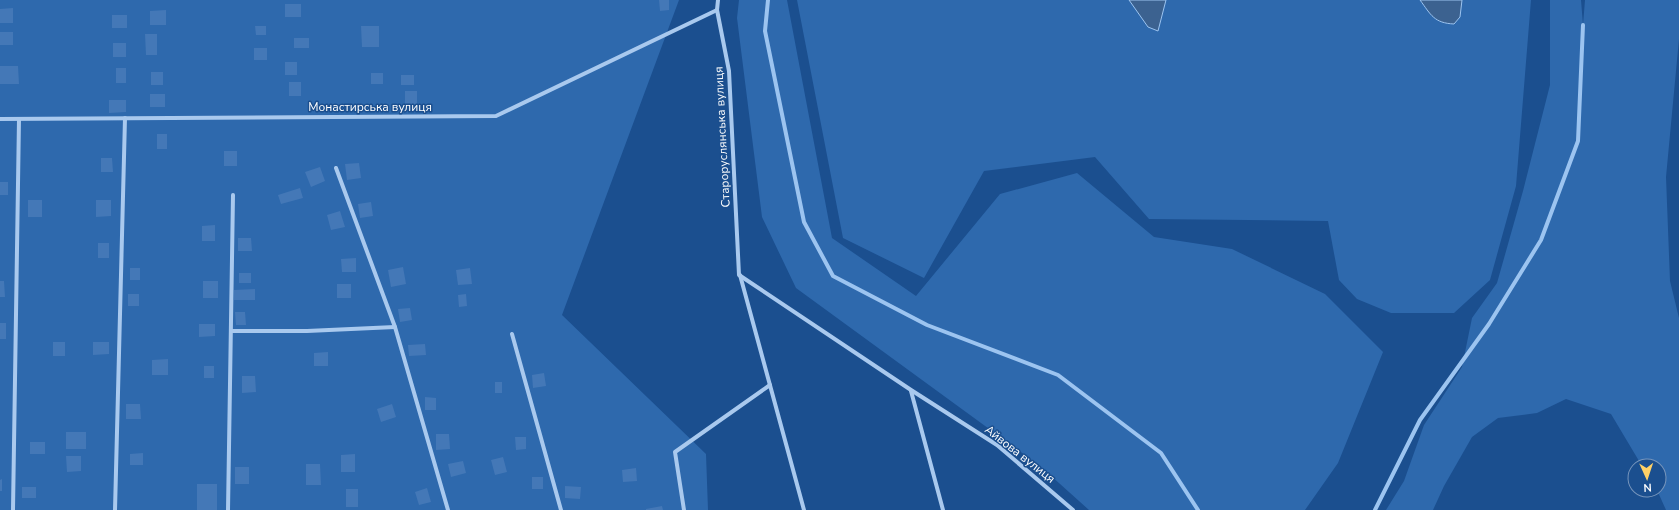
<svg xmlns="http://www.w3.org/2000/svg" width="1679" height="510" font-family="'Nunito Sans',sans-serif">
<rect width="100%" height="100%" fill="#1b4f8f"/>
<!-- green -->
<g fill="#2e69ad">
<path d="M 0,0 L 679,0 L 562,315 L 706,454 L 708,510 L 0,510 Z"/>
<path d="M 739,0 L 787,0 L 832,238 L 916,296 L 1000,194 L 1077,173 L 1154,237 L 1232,249 L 1325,294 L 1383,352 L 1338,463 L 1305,510 L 1089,510 L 1040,466 L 796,288 L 762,217 L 737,18 Z"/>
<path d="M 797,0 L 1531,0 L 1516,186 L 1490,280 L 1454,313 L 1391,313 L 1357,299 L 1339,280 L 1328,221 L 1149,219 L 1095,157 L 984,171 L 924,278 L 843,238 Z"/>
<path d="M 1550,0 L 1581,0 L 1583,25 L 1585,0 L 1679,0 L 1679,39 L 1666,177 L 1670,281 L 1679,318 L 1679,510 L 1666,510 L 1657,490 L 1659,490 L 1659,466 L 1642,466 L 1611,414 L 1566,399 L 1537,413 L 1498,418 L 1472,437 L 1444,486 L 1433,510 L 1386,510 L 1404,481 L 1424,425 L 1462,367 L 1472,318 L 1497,283 L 1523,191 L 1550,85 Z"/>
</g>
<!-- water -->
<g fill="#3c6290" stroke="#9cc4f0">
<path d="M 1129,0 L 1166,0 L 1158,31 L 1148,27 Z"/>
<path d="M 1420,0 L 1462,0 L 1460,17 L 1454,24 C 1434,23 1431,15 1420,0 Z"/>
</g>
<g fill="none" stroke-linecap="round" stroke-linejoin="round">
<!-- stream -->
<g stroke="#9cc4f0" stroke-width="4">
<path d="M 768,0 L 765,31 L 804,222 L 833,276 L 927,325 L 1058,375 L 1161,453 L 1198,510"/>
<path d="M 1375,510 L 1420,420 L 1489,324 L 1541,240 L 1578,141 L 1583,25"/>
</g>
</g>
<!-- building -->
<g fill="#4478b7">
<path d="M 659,0 L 669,0 L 669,10 L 660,11 Z"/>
<rect x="285" y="4" width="16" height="13"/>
<path d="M 13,8 L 13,23 L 0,23 L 0,9 Z"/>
<path d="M 166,10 L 166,25 L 150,25 L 150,11 Z"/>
<rect x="112" y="15" width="15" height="13"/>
<path d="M 255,26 L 266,26 L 266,35 L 256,35 Z"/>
<path d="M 361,26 L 379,26 L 379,47 L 362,47 Z"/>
<rect x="0" y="32" width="13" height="13"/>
<path d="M 145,34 L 157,34 L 157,55 L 146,55 Z"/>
<rect x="294" y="38" width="15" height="10"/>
<rect x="113" y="43" width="13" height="14"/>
<rect x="254" y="48" width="13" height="12"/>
<rect x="285" y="62" width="12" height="13"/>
<path d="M 0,66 L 18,66 L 19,84 L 0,84 Z"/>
<rect x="116" y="68" width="10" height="15"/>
<rect x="151" y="72" width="12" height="13"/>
<rect x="371" y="73" width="12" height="11"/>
<rect x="401" y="75" width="13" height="10"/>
<rect x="289" y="82" width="12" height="14"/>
<rect x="405" y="91" width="12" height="14"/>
<rect x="150" y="94" width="15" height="13"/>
<path d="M 109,100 L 126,100 L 126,112 L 109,113 Z"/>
<rect x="157" y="134" width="10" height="15"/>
<rect x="224" y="151" width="13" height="15"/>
<path d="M 101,158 L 112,158 L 113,172 L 101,172 Z"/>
<path d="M 359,163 L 361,178 L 347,180 L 345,164 Z"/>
<path d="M 320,167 L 325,181 L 311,187 L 305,172 Z"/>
<rect x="0" y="182" width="8" height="13"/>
<path d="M 300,188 L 303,198 L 281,204 L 278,195 Z"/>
<rect x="28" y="200" width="14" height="17"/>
<path d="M 96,200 L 111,200 L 111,216 L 96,217 Z"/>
<path d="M 371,202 L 373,216 L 360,218 L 358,204 Z"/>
<path d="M 340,211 L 345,227 L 331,230 L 327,215 Z"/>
<path d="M 215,225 L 215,241 L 202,241 L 202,226 Z"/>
<path d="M 238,238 L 251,238 L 252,251 L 238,251 Z"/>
<rect x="98" y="243" width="11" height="15"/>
<path d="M 356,258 L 356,272 L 342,272 L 341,259 Z"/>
<path d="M 403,267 L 406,284 L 391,287 L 388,270 Z"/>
<rect x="130" y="268" width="10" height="12"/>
<path d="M 470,268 L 472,284 L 458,285 L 456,270 Z"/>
<rect x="239" y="273" width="12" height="10"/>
<path d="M 0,281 L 4,281 L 5,297 L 0,297 Z"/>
<rect x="203" y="281" width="15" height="17"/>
<rect x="337" y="284" width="14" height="14"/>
<path d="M 255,289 L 255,300 L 234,300 L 234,290 Z"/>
<rect x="128" y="294" width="11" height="12"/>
<path d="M 466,294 L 467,306 L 459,307 L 458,295 Z"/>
<path d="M 410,308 L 412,320 L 400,322 L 398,309 Z"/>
<path d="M 235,312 L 245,312 L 246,325 L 236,325 Z"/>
<rect x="0" y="323" width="6" height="16"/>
<path d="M 199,324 L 215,324 L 215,336 L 199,337 Z"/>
<rect x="53" y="342" width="12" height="14"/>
<path d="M 93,342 L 109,342 L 109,354 L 93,355 Z"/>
<path d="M 425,344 L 426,355 L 409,356 L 408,345 Z"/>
<path d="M 328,352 L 328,366 L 314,366 L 314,353 Z"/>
<path d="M 168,359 L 168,375 L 152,375 L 152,360 Z"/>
<rect x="204" y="366" width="10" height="12"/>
<path d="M 544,373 L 546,386 L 533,388 L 532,375 Z"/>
<path d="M 242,376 L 255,376 L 256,392 L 242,393 Z"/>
<rect x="495" y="382" width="7" height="11"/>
<path d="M 425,397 L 436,398 L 436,410 L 425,410 Z"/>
<path d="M 126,404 L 140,404 L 141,419 L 126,419 Z"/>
<path d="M 392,404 L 396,417 L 381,422 L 377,409 Z"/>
<rect x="66" y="432" width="20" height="17"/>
<path d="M 436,434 L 449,434 L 450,449 L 436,450 Z"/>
<path d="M 515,437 L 526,437 L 526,449 L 516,450 Z"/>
<rect x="30" y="442" width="15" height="12"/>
<path d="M 143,453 L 143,465 L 130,465 L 130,454 Z"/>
<path d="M 355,454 L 355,472 L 341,472 L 341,455 Z"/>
<path d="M 66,456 L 81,456 L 81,471 L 67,472 Z"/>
<path d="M 503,457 L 507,472 L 495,475 L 491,460 Z"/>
<path d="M 463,461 L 466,473 L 451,477 L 448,464 Z"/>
<path d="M 306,464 L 320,464 L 321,485 L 306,485 Z"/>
<rect x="235" y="467" width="14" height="17"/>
<path d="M 636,468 L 637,481 L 623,482 L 622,470 Z"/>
<rect x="532" y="477" width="11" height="12"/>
<path d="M 2,479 L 2,491 L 0,491 L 0,480 Z"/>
<rect x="197" y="484" width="20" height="26"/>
<path d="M 565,486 L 581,487 L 580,499 L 565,498 Z"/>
<rect x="22" y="487" width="14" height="11"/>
<path d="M 427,488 L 431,502 L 419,505 L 415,492 Z"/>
<rect x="346" y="489" width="12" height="18"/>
<path d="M 662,506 L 663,510 L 646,510 L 646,509 Z"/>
</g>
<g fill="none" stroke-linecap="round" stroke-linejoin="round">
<!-- street -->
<g stroke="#a9c9ee" stroke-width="4">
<path d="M 718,0 L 717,10 L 729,71 L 739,275 L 911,390 L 997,445 L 1073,510"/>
<path d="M 0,119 L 496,116 L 717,10"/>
<path d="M 336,168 L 395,327 L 448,510"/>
<path d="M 740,275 L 804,510"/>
<path d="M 231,331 L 307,331 L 395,327"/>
<path d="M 512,334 L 561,510"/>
<path d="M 911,391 L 943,510"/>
<path d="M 13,510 L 19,119"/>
<path d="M 115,510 L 125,118"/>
<path d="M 228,510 L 233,195"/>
<path d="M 684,510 L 675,452 L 770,385"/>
</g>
</g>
<g text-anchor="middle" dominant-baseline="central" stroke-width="3" stroke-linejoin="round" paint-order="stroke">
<!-- street labels -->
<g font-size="12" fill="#fff" stroke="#1b4f8f">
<text x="370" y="107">Монастирська вулиця</text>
<text transform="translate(722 137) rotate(-93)">Староруслянська вулиця</text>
<text transform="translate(1020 454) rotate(38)">Айвова вулиця</text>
</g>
</g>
<!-- north arrow -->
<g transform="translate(1647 478) rotate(177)"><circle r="19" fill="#1b4f8f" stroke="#7695bc"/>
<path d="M0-3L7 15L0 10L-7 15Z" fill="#ffd166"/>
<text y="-6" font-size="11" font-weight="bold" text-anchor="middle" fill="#ffffff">N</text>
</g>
</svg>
